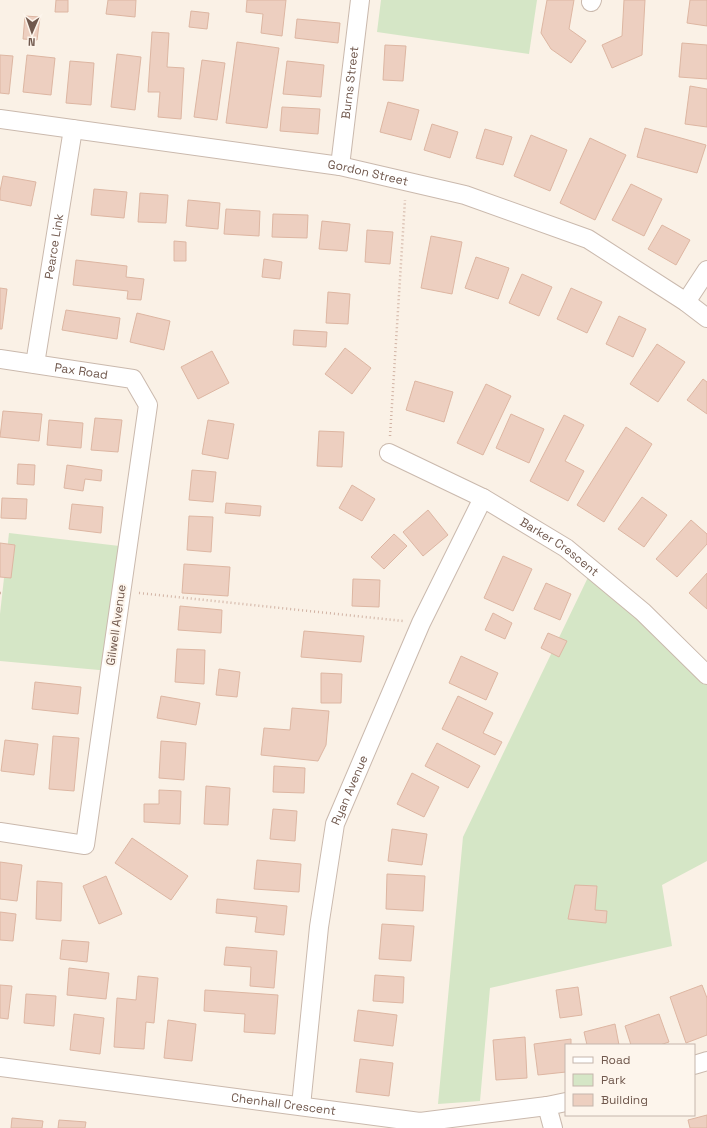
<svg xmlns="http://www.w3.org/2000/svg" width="707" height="1128" viewBox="0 0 707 1128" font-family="'Space Grotesk',sans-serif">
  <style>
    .green { fill: #d5e6c6 }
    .building { fill: #edcfc0; stroke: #ddb6a2 }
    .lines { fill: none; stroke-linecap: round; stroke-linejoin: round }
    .minor-casing { stroke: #cab9ad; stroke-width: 20 }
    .path { stroke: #d1b3a4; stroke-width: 2.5; stroke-dasharray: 1 3; stroke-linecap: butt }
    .minor { stroke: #fff; stroke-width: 18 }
    .labels { text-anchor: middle; stroke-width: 4; stroke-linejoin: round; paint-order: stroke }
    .street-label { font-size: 12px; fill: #70584d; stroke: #fdf5ec }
  </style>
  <rect width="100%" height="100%" fill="#faf1e6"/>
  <g class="green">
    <polygon points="381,0 537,0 529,54 377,32"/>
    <polygon points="9,533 128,547 110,671 0,661 0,614"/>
    <polygon points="592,569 707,675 707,861 662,885 672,946 490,988 480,1101 438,1104 463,837"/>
  </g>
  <g class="building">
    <polygon points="56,0 68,0 68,12 55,12"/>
    <polygon points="108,0 136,0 135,17 106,14"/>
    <polygon points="247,0 286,0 282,36 261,33 263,14 246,12"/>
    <polygon points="547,0 574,0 569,29 586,41 571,63 551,49 541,33"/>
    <polygon points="624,0 645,0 642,55 612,68 602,45 622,36"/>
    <polygon points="690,0 707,0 707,26 687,23"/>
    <polygon points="191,11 209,13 207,29 189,27"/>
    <polygon points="25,16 40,17 37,40 23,39"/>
    <polygon points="297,19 340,23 338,43 295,38"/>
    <polygon points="152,32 169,33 167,67 184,68 181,119 158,117 160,92 148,92"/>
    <polygon points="237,42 279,48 267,128 226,123"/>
    <polygon points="682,43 707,45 707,79 679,77"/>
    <polygon points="385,45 406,46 403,81 383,80"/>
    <polygon points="117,54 141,57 135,110 111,107"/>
    <polygon points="0,55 13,56 9,94 0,93"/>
    <polygon points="27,55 55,58 51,95 23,92"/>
    <polygon points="202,60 225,63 217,120 194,117"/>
    <polygon points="70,61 94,63 91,105 66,103"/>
    <polygon points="287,61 324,65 321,97 283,94"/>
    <polygon points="690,86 707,89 707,127 685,124"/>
    <polygon points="388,102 419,110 411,140 380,132"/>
    <polygon points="282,107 320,109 318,134 280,131"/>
    <polygon points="432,124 458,132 450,158 424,150"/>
    <polygon points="645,128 706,145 697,173 637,157"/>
    <polygon points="485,129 512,137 503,165 476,158"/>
    <polygon points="531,135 567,150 550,191 514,176"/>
    <polygon points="590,138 626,155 595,220 560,203"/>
    <polygon points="3,176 36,182 31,206 0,200 0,191"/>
    <polygon points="631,184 662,199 644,236 612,220"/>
    <polygon points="94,189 127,192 124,218 91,215"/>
    <polygon points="140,193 168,195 166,223 138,222"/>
    <polygon points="188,200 220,203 218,229 186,226"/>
    <polygon points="226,209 260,211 259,236 224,234"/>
    <polygon points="273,214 308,215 307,238 272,237"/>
    <polygon points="322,221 350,224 347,251 319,249"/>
    <polygon points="662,225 690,240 676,265 648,249"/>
    <polygon points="367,230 393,232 390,264 365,262"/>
    <polygon points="431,236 462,242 452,294 421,288"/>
    <polygon points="174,241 186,242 186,261 174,261"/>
    <polygon points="476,257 509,268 498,299 465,288"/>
    <polygon points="264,259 282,262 280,279 262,277"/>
    <polygon points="76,260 127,266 126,277 144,279 141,300 127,299 128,291 73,285"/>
    <polygon points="522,274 552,287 539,316 509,303"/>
    <polygon points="0,288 7,289 2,329 0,329"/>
    <polygon points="571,288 602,302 587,333 557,319"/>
    <polygon points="328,292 350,294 348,324 326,323"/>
    <polygon points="66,310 120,318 117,339 62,330"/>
    <polygon points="137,313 170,321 164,350 130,342"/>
    <polygon points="619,316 646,329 633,357 606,344"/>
    <polygon points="294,330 327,332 326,347 293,345"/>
    <polygon points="657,344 685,362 658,402 630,384"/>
    <polygon points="345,348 371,368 352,394 325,374"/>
    <polygon points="212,351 229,383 198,399 181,367"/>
    <polygon points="703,379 707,382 707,414 687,400"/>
    <polygon points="415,381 453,392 444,422 406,410"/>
    <polygon points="486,384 511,396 483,455 457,443"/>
    <polygon points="3,411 42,414 39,441 0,437"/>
    <polygon points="511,414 544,429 529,463 496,448"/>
    <polygon points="564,415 584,425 565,461 584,471 568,501 530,481"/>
    <polygon points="95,418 122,420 118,452 91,450"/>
    <polygon points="49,420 83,423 81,448 47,445"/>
    <polygon points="208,420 234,424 228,459 202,454"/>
    <polygon points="626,427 652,444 604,522 577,505"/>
    <polygon points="319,431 344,432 342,467 317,466"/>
    <polygon points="18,464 35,465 34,485 17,484"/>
    <polygon points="67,465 102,470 101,481 85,479 83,491 64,488"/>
    <polygon points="192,470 216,472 213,502 189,500"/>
    <polygon points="352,485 375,499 362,521 339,508"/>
    <polygon points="642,497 667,515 644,547 618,529"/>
    <polygon points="2,498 27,499 26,519 1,518"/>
    <polygon points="226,503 261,506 260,516 225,513"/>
    <polygon points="72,504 103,507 101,533 69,529"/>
    <polygon points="428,510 448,535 423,556 403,532"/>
    <polygon points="189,516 213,517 211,552 187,550"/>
    <polygon points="691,520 707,534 707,544 677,577 656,559"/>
    <polygon points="394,534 407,546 384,569 371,557"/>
    <polygon points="0,543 15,545 11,578 0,577"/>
    <polygon points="503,556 532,569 513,611 484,598"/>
    <polygon points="184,564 230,567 228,596 182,593"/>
    <polygon points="707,573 707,609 689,593"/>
    <polygon points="353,579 380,580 379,607 352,606"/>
    <polygon points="546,583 571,594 560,620 534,609"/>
    <polygon points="180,606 222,610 221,633 178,630"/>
    <polygon points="493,613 512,623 505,639 485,630"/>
    <polygon points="304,631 364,636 361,662 301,657"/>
    <polygon points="548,633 567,641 559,657 541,648"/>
    <polygon points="177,649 205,650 204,684 175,682"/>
    <polygon points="461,656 498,673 486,700 449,683"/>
    <polygon points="219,669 240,672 237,697 216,695"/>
    <polygon points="321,673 342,674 341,703 321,703"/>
    <polygon points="35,682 81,687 78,714 32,709"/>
    <polygon points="161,696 200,703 196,725 157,718"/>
    <polygon points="458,696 493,713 483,733 502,742 495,755 442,729"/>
    <polygon points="292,708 329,711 326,745 318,761 261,755 264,728 290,730"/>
    <polygon points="53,736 79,738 74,791 49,789"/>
    <polygon points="5,740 38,744 34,775 1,771"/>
    <polygon points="161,741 186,743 184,780 159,778"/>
    <polygon points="437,743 480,766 468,788 425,766"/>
    <polygon points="274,766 305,768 304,793 273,792"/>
    <polygon points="412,773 439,787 424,817 397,804"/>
    <polygon points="206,786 230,788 228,825 204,824"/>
    <polygon points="159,790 181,791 180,824 144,822 144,804 159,804"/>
    <polygon points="273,809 297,811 295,841 270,839"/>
    <polygon points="392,829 427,834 422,865 388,861"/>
    <polygon points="132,838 188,876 171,900 115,863"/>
    <polygon points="257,860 301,864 299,892 254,889"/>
    <polygon points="0,862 22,865 17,901 0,899"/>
    <polygon points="387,874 425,876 423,911 386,909"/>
    <polygon points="106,876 122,914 99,924 83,886"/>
    <polygon points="37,881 62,883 61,921 36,919"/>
    <polygon points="575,885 597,886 595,910 607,911 606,923 568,919"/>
    <polygon points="217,899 287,906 284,935 255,932 257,917 216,913"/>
    <polygon points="0,912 16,914 13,941 0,940"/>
    <polygon points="382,924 414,926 411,961 379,959"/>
    <polygon points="62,940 89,942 87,962 60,959"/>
    <polygon points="226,947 277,951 274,988 250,986 251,967 224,965"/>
    <polygon points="69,968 109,973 106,999 67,995"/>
    <polygon points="375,975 404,977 403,1003 373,1001"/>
    <polygon points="138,976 158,978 154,1023 146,1022 144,1049 114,1047 117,998 136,1000"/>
    <polygon points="0,985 12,986 8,1019 0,1018"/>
    <polygon points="702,985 707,998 707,1035 686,1043 670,997"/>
    <polygon points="578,987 582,1015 560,1018 556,990"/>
    <polygon points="205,990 278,995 275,1034 244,1032 245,1014 204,1011"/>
    <polygon points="26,994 56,996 54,1026 24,1023"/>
    <polygon points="358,1010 397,1015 393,1046 354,1041"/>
    <polygon points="74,1014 104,1018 100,1054 70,1050"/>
    <polygon points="659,1014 669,1042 660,1045 631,1045 625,1026"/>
    <polygon points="168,1020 196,1024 192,1061 164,1058"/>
    <polygon points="615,1024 619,1045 587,1045 584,1032"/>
    <polygon points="525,1037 527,1078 496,1080 493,1040"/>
    <polygon points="571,1039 571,1045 566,1045 566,1072 538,1075 534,1044"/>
    <polygon points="360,1059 393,1063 389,1096 356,1092"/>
    <polygon points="707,1115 707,1128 690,1128 688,1120"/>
    <polygon points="12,1118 43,1121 42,1128 11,1128"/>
    <polygon points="59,1120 86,1122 85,1128 58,1128"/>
  </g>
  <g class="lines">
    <defs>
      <g id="minor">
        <polyline points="591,2 592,0"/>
        <path id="s1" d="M 0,119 L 340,166 L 465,195 L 588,239 L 686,302 L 707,318"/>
        <path id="s2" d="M 340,166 L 360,0"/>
        <polyline points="686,302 707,270"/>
        <path id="s3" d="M 0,359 L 133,379 L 148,405 L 85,845 L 0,832"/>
        <path id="s4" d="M 35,364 L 73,129"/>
        <path id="s5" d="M 389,453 L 483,498 L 566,548 L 643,612 L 707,675"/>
        <polyline points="694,1065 707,1061"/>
        <path id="s6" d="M 0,1067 L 420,1122 L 547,1106 L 566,1102"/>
        <path id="s7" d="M 301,1106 L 319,927 L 335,824 L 421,623 L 483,498"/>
        <polyline points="547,1106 553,1128"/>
      </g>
    </defs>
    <use href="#minor" class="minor-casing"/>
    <g class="path">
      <polyline points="390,436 405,200"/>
      <polyline points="0,593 2,593"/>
      <polyline points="139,593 403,621"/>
    </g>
    <use href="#minor" class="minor"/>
  </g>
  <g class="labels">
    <g class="street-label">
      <text dy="4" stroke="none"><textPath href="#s2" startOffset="84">Burns Street</textPath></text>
      <text dy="4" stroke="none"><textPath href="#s1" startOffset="372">Gordon Street</textPath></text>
      <text dy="4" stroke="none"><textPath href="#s4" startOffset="119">Pearce Link</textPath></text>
      <text dy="4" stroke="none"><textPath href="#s3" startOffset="82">Pax Road</textPath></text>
      <text dy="4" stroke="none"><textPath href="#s5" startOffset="195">Barker Crescent</textPath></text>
      <text transform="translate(116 625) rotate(-82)" y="4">Gilwell Avenue</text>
      <text dy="4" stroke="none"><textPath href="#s7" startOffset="321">Ryan Avenue</textPath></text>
      <text dy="4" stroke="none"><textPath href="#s6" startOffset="286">Chenhall Crescent</textPath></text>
    </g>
  </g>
  <rect x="565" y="1044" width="130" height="72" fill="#fdf5ec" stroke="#c5b6ac"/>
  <rect x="573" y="1057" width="20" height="6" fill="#ffffff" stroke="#c5b6ac"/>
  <text x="601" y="1064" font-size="12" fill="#70584d">Road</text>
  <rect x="573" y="1074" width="20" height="12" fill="#d5e6c6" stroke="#c5b6ac"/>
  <text x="601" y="1084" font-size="12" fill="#70584d">Park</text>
  <rect x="573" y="1094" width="20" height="12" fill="#edcfc0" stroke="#c5b6ac"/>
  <text x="601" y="1104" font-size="12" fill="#70584d">Building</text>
  <g transform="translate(32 32) rotate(182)" stroke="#fdf5ec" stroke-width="3" paint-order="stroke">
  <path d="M0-3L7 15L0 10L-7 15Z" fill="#70584d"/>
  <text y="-6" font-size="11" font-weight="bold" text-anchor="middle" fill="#70584d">N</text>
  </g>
</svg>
